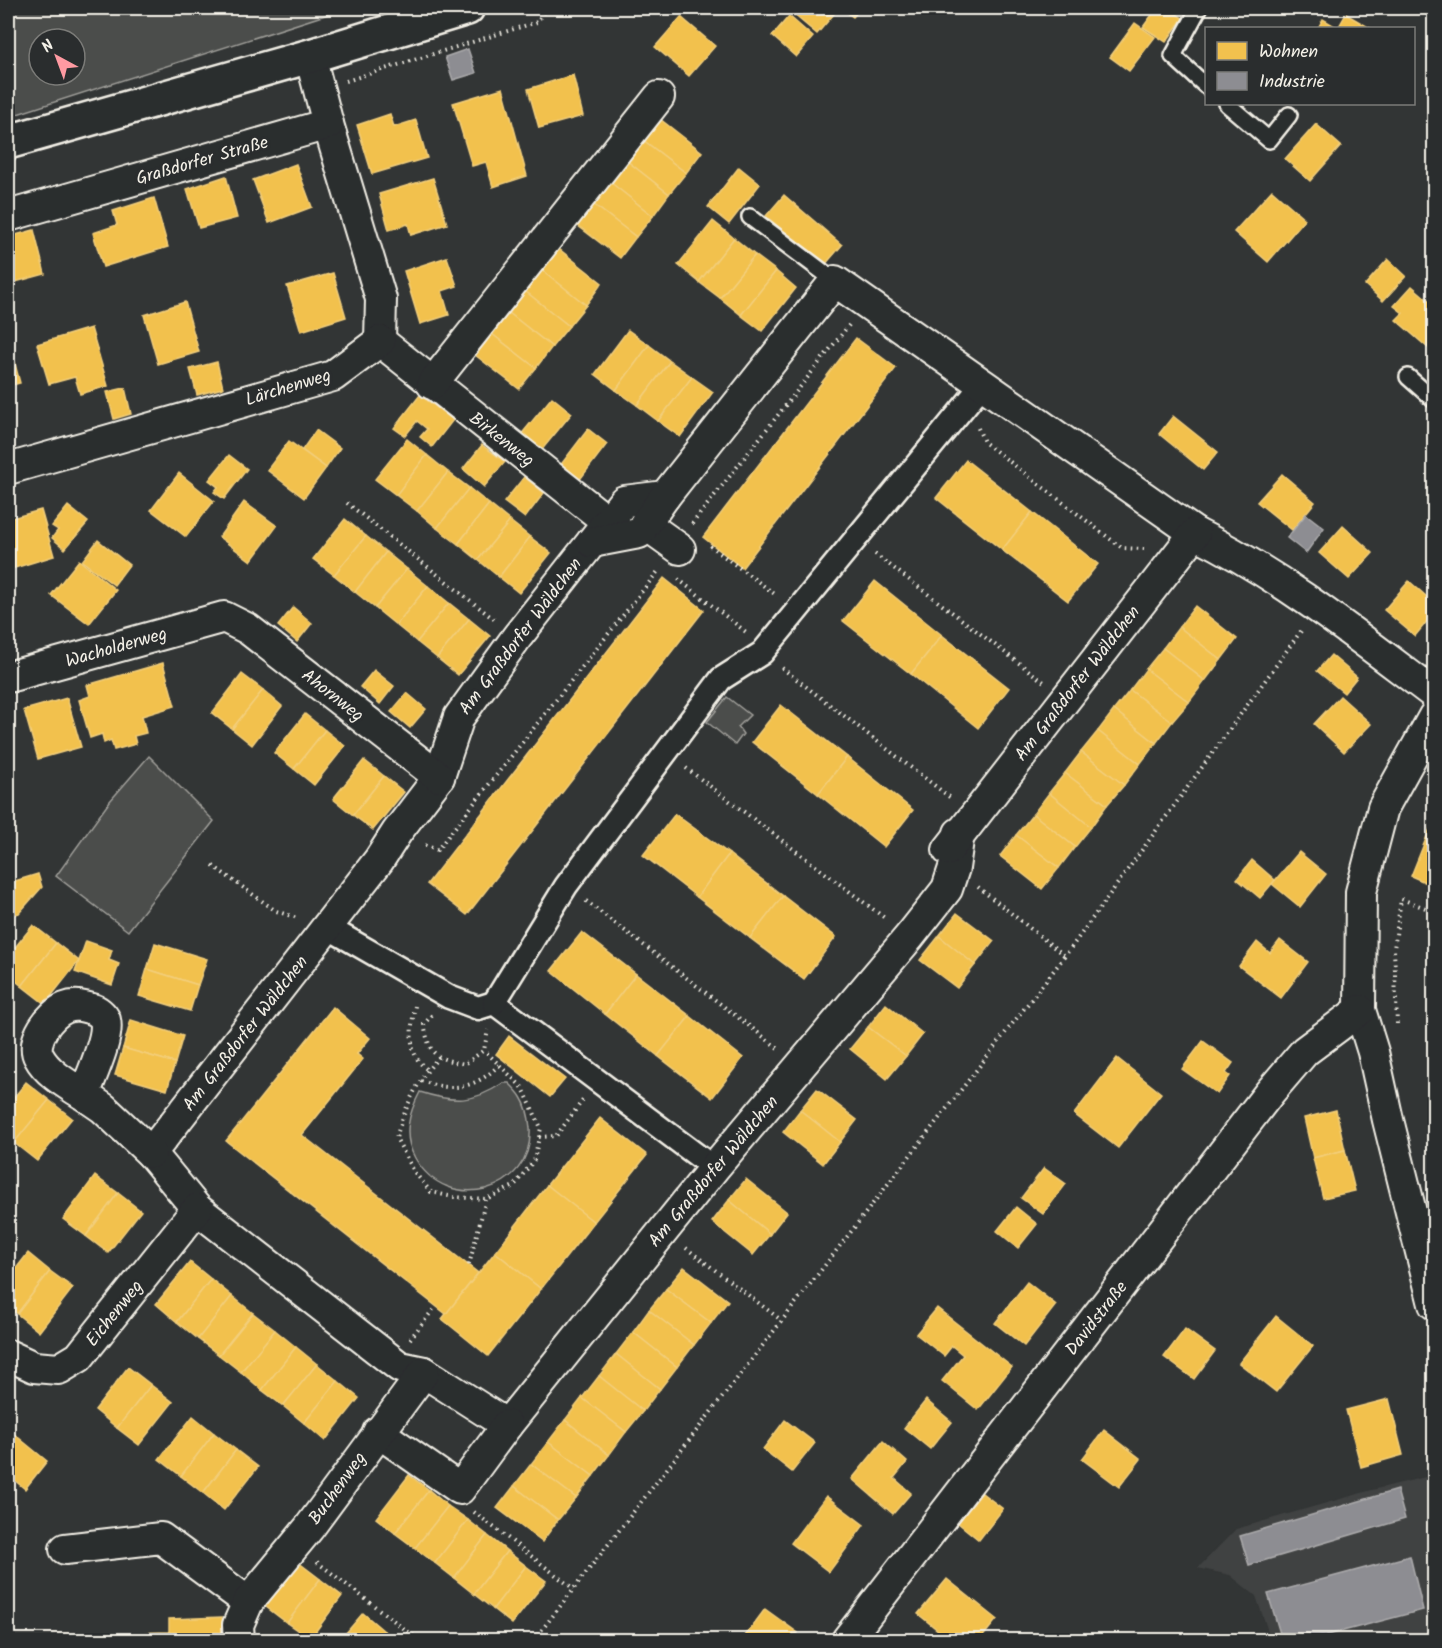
<svg xmlns="http://www.w3.org/2000/svg" width="1442" height="1648" viewBox="0 0 1442 1648" font-family="Kalam,sans-serif">
  <style>
    .built { fill: #404242 }
    .green { fill: #4b4d4c; stroke: #a09f9a; stroke-width: 1.5; fill-rule: evenodd }
    .homes { fill: #f2c14e; stroke: #f3cf7c; stroke-width: 1.5 }
    .industry { fill: #8d8d92; stroke: #acabac; stroke-width: 1.5 }
    .lines { fill: none; stroke-linecap: round; stroke-linejoin: round }
    .service-casing { stroke: #f4f1e8; stroke-width: 20 }
    .pedestrian-casing { stroke: #f4f1e8; stroke-width: 27 }
    .minor-casing { stroke: #f4f1e8; stroke-width: 34 }
    .tertiary-casing { stroke: #f4f1e8; stroke-width: 38 }
    .path { stroke: #f4f1e8; stroke-width: 4; stroke-dasharray: 1.5 4.5; stroke-linecap: butt }
    .service { stroke: #2a2d2e; stroke-width: 15 }
    .pedestrian { stroke: #2a2d2e; stroke-width: 22 }
    .minor { stroke: #2a2d2e; stroke-width: 30 }
    .tertiary { stroke: #2a2d2e; stroke-width: 33 }
    .labels { text-anchor: middle; stroke-width: 6; stroke-linejoin: round; paint-order: stroke }
    .street-label { font-size: 18px; fill: #f4f1e8; stroke: #2a2d2e }
  </style>
  <rect width="100%" height="100%" fill="#323535"/>
  <filter id="ink" filterUnits="userSpaceOnUse"><feTurbulence type="fractalNoise" baseFrequency=".0167" numOctaves="2"/><feDisplacementMap in="SourceGraphic" scale="12" xChannelSelector="R" yChannelSelector="G"/><feConvolveMatrix kernelMatrix="1 2 1 2 8 2 1 2 1" color-interpolation-filters="sRGB"/></filter>
  <g filter="url(#ink)">
    <polygon class="built" points="1434,1475 1434,1640 1271,1640 1256,1596 1230,1575 1198,1568 1236,1529 1372,1490"/>
    <g class="green">
      <path d="M 8,8 L 347,8 L 8,117 ZM 39,39 L 75,39 L 75,75 L 39,75 Z"/>
      <polygon points="727,697 750,715 738,727 743,734 735,745 707,722"/>
      <polygon points="149,756 214,821 128,931 56,876 110,801"/>
      <path d="M 503,1083 L 509,1083 C 513,1087 518,1092 521,1097 C 527,1106 529,1117 530,1128 C 534,1193 447,1215 415,1158 C 402,1135 409,1113 420,1092 C 454,1103 473,1103 503,1083 Z"/>
    </g>
    <g class="homes">
      <polygon points="786,8 839,8 817,34"/>
      <polygon points="841,8 861,8 853,17"/>
      <polygon points="1157,8 1167,8 1183,18 1166,42 1143,27"/>
      <polygon points="1346,14 1370,28 1318,28 1323,19 1338,28"/>
      <polygon points="789,16 813,37 796,57 772,36"/>
      <polygon points="681,17 715,46 689,76 655,47"/>
      <polygon points="1135,23 1155,37 1129,71 1110,57"/>
      <polygon points="573,75 583,116 539,128 528,89"/>
      <polygon points="503,88 527,176 493,187 486,162 472,166 453,103"/>
      <polygon points="390,114 394,127 416,120 427,158 372,174 357,125"/>
      <polygon points="660,119 702,152 686,173 643,140"/>
      <polygon points="1316,124 1341,146 1310,181 1285,159"/>
      <polygon points="643,140 686,173 669,194 627,161"/>
      <polygon points="627,161 669,194 653,216 610,182"/>
      <polygon points="296,164 312,207 269,223 253,180"/>
      <polygon points="739,167 760,184 729,224 708,207"/>
      <polygon points="226,176 237,218 199,228 187,189"/>
      <polygon points="433,178 447,224 411,235 408,224 389,230 379,194"/>
      <polygon points="610,182 653,216 636,237 593,204"/>
      <polygon points="1272,190 1305,219 1268,262 1234,232"/>
      <polygon points="784,195 842,245 824,266 766,216"/>
      <polygon points="154,198 168,247 103,267 93,233 117,225 113,211"/>
      <polygon points="593,204 636,237 620,258 577,225"/>
      <polygon points="713,221 734,238 699,282 678,265"/>
      <polygon points="34,230 45,274 8,284 8,237"/>
      <polygon points="734,238 755,255 720,298 699,282"/>
      <polygon points="559,249 602,283 586,305 542,270"/>
      <polygon points="755,255 776,271 741,315 720,298"/>
      <polygon points="447,257 457,286 442,291 449,315 420,324 404,271"/>
      <polygon points="1388,259 1406,276 1383,301 1365,285"/>
      <polygon points="542,270 586,305 569,326 525,291"/>
      <polygon points="776,271 796,288 762,331 741,315"/>
      <polygon points="333,273 346,317 301,331 287,286"/>
      <polygon points="1412,286 1434,305 1434,341 1428,348 1396,320 1403,313 1394,306"/>
      <polygon points="525,291 569,326 552,347 509,313"/>
      <polygon points="185,302 199,352 158,364 144,315"/>
      <polygon points="509,313 552,347 536,368 492,334"/>
      <polygon points="91,328 108,386 80,394 75,377 49,384 37,344"/>
      <polygon points="628,330 649,345 616,390 595,374"/>
      <polygon points="492,334 536,368 519,389 475,355"/>
      <polygon points="856,338 896,368 742,568 703,537"/>
      <polygon points="10,345 20,383 8,386 8,346"/>
      <polygon points="649,345 670,361 637,405 616,390"/>
      <polygon points="670,361 692,377 658,421 637,405"/>
      <polygon points="217,362 223,388 197,395 190,369"/>
      <polygon points="692,377 713,392 680,437 658,421"/>
      <polygon points="125,388 131,414 114,419 107,392"/>
      <polygon points="420,395 453,420 432,447 420,437 427,429 417,421 405,436 394,428"/>
      <polygon points="552,397 572,413 540,452 520,436"/>
      <polygon points="1173,416 1218,452 1203,470 1159,434"/>
      <polygon points="588,429 607,444 578,482 559,467"/>
      <polygon points="316,430 340,448 326,468 302,450"/>
      <polygon points="407,439 427,455 396,495 375,479"/>
      <polygon points="289,441 326,468 304,498 267,470"/>
      <polygon points="482,445 505,462 484,487 463,469"/>
      <polygon points="229,455 247,469 224,499 214,492 218,487 209,480"/>
      <polygon points="427,455 448,472 417,511 396,495"/>
      <polygon points="966,460 1032,512 1002,550 936,498"/>
      <polygon points="448,472 469,488 437,528 417,511"/>
      <polygon points="179,473 214,501 186,537 151,510"/>
      <polygon points="1282,474 1315,502 1292,530 1257,502"/>
      <polygon points="524,477 544,493 525,518 504,502"/>
      <polygon points="469,488 489,504 458,544 437,528"/>
      <polygon points="244,502 277,526 251,561 219,537"/>
      <polygon points="489,504 510,521 478,560 458,544"/>
      <polygon points="68,506 88,522 65,549 52,538 58,530 52,526"/>
      <polygon points="41,510 54,556 8,570 8,519"/>
      <polygon points="1032,512 1098,564 1068,601 1002,550"/>
      <polygon points="345,519 366,536 334,575 313,559"/>
      <polygon points="510,521 530,537 499,577 478,560"/>
      <polygon points="1343,526 1373,553 1349,579 1319,553"/>
      <polygon points="366,536 386,552 355,592 334,575"/>
      <polygon points="530,537 551,553 519,593 499,577"/>
      <polygon points="98,540 129,565 114,585 82,561"/>
      <polygon points="386,552 407,569 375,608 355,592"/>
      <polygon points="79,560 116,590 89,624 51,595"/>
      <polygon points="407,569 428,586 396,625 375,608"/>
      <polygon points="664,578 704,610 467,915 427,884"/>
      <polygon points="875,581 942,635 911,674 843,621"/>
      <polygon points="1409,581 1434,603 1434,613 1415,636 1384,610"/>
      <polygon points="428,586 449,603 417,642 396,625"/>
      <polygon points="449,603 469,619 437,658 417,642"/>
      <polygon points="1195,606 1237,639 1221,660 1179,627"/>
      <polygon points="293,607 312,623 297,642 278,626"/>
      <polygon points="469,619 490,636 458,675 437,658"/>
      <polygon points="1179,627 1221,660 1205,681 1163,648"/>
      <polygon points="942,635 1009,688 978,728 911,674"/>
      <polygon points="1163,648 1205,681 1189,702 1146,669"/>
      <polygon points="1331,655 1357,677 1344,693 1317,671"/>
      <polygon points="163,663 175,706 142,716 146,733 134,736 136,744 114,750 111,740 104,743 102,734 90,738 79,700 90,696 87,685"/>
      <polygon points="1146,669 1189,702 1172,722 1130,690"/>
      <polygon points="374,670 394,686 380,704 360,687"/>
      <polygon points="242,674 263,690 232,729 212,713"/>
      <polygon points="263,690 282,706 252,745 232,729"/>
      <polygon points="1130,690 1172,722 1156,743 1114,710"/>
      <polygon points="407,693 426,709 410,728 391,712"/>
      <polygon points="1340,696 1371,724 1344,752 1314,724"/>
      <polygon points="67,698 81,747 38,759 24,710"/>
      <polygon points="781,705 847,757 818,794 752,742"/>
      <polygon points="1114,710 1156,743 1140,764 1098,731"/>
      <polygon points="305,714 325,730 294,769 274,753"/>
      <polygon points="325,730 345,746 314,785 294,769"/>
      <polygon points="1098,731 1140,764 1124,785 1081,752"/>
      <polygon points="1081,752 1124,785 1107,805 1065,773"/>
      <polygon points="847,757 913,810 884,847 818,794"/>
      <polygon points="364,760 384,776 353,815 333,799"/>
      <polygon points="1065,773 1107,805 1091,827 1049,793"/>
      <polygon points="384,776 404,792 373,830 353,815"/>
      <polygon points="1049,793 1091,827 1075,847 1033,814"/>
      <polygon points="675,814 729,854 697,897 643,855"/>
      <polygon points="1033,814 1075,847 1059,868 1016,835"/>
      <polygon points="1434,819 1434,886 1411,876"/>
      <polygon points="1016,835 1059,868 1042,889 1000,856"/>
      <polygon points="1299,852 1326,874 1300,907 1272,884"/>
      <polygon points="729,854 783,896 750,938 697,897"/>
      <polygon points="1252,860 1275,880 1260,898 1237,879"/>
      <polygon points="38,874 42,887 19,913 9,916 8,883"/>
      <polygon points="783,896 836,937 804,979 750,938"/>
      <polygon points="957,913 994,941 975,965 939,936"/>
      <polygon points="33,925 56,943 22,986 8,975 8,956"/>
      <polygon points="582,932 636,974 605,1014 551,971"/>
      <polygon points="939,936 975,965 957,988 920,960"/>
      <polygon points="1280,940 1308,962 1281,998 1239,966 1257,942 1270,953"/>
      <polygon points="86,941 112,950 109,960 119,964 112,985 75,972"/>
      <polygon points="56,943 79,961 45,1004 22,986"/>
      <polygon points="155,943 207,959 198,985 147,969"/>
      <polygon points="147,969 198,985 190,1011 139,996"/>
      <polygon points="636,974 690,1016 658,1056 605,1014"/>
      <polygon points="886,1004 923,1034 906,1056 868,1027"/>
      <polygon points="333,1007 370,1038 357,1054 363,1059 302,1135 478,1273 446,1314 226,1141"/>
      <polygon points="690,1016 743,1058 712,1098 658,1056"/>
      <polygon points="131,1020 183,1036 175,1063 123,1048"/>
      <polygon points="868,1027 906,1056 887,1079 850,1049"/>
      <polygon points="509,1036 565,1079 550,1097 496,1054"/>
      <polygon points="1203,1041 1233,1063 1226,1073 1230,1076 1217,1094 1182,1069"/>
      <polygon points="123,1048 175,1063 167,1090 115,1075"/>
      <polygon points="1117,1058 1161,1093 1118,1148 1074,1114"/>
      <polygon points="26,1082 49,1100 14,1143 8,1138 8,1105"/>
      <polygon points="817,1089 857,1120 840,1142 800,1110"/>
      <polygon points="49,1100 72,1118 37,1161 14,1143"/>
      <polygon points="800,1110 840,1142 823,1164 783,1132"/>
      <polygon points="1336,1110 1345,1150 1313,1158 1304,1118"/>
      <polygon points="600,1118 647,1155 594,1222 547,1185"/>
      <polygon points="1345,1150 1355,1191 1323,1198 1313,1158"/>
      <polygon points="1044,1168 1066,1184 1043,1214 1021,1198"/>
      <polygon points="95,1176 118,1193 86,1236 63,1219"/>
      <polygon points="746,1179 787,1212 770,1234 729,1200"/>
      <polygon points="547,1185 594,1222 541,1289 495,1252"/>
      <polygon points="118,1193 141,1211 108,1253 86,1236"/>
      <polygon points="729,1200 770,1234 753,1255 712,1222"/>
      <polygon points="1016,1207 1037,1224 1018,1248 997,1231"/>
      <polygon points="495,1252 541,1289 488,1356 442,1319"/>
      <polygon points="28,1253 50,1271 17,1314 8,1307 8,1279"/>
      <polygon points="190,1262 211,1279 177,1322 156,1304"/>
      <polygon points="684,1267 728,1301 711,1323 666,1289"/>
      <polygon points="50,1271 73,1288 39,1332 17,1314"/>
      <polygon points="211,1279 232,1296 198,1339 177,1322"/>
      <polygon points="1027,1282 1056,1305 1024,1346 995,1323"/>
      <polygon points="666,1289 711,1323 694,1345 649,1310"/>
      <polygon points="232,1296 253,1313 219,1355 198,1339"/>
      <polygon points="937,1308 1012,1367 978,1410 942,1381 963,1355 952,1346 944,1356 916,1334"/>
      <polygon points="649,1310 694,1345 677,1367 633,1332"/>
      <polygon points="253,1313 275,1330 241,1372 219,1355"/>
      <polygon points="1276,1316 1313,1346 1276,1392 1239,1363"/>
      <polygon points="1185,1329 1215,1351 1194,1379 1164,1357"/>
      <polygon points="275,1330 296,1347 262,1390 241,1372"/>
      <polygon points="633,1332 677,1367 660,1389 616,1354"/>
      <polygon points="296,1347 317,1364 283,1406 262,1390"/>
      <polygon points="616,1354 660,1389 643,1411 599,1376"/>
      <polygon points="317,1364 338,1381 304,1423 283,1406"/>
      <polygon points="128,1367 151,1385 117,1428 95,1410"/>
      <polygon points="599,1376 643,1411 626,1432 582,1398"/>
      <polygon points="338,1381 359,1398 325,1441 304,1423"/>
      <polygon points="151,1385 173,1402 139,1445 117,1428"/>
      <polygon points="582,1398 626,1432 609,1455 565,1420"/>
      <polygon points="1389,1399 1403,1455 1361,1467 1346,1410"/>
      <polygon points="926,1400 952,1422 930,1449 904,1428"/>
      <polygon points="193,1416 214,1433 181,1476 159,1459"/>
      <polygon points="565,1420 609,1455 593,1476 548,1442"/>
      <polygon points="785,1420 815,1443 792,1472 763,1449"/>
      <polygon points="8,1429 47,1461 25,1489 8,1475"/>
      <polygon points="1104,1430 1141,1459 1119,1487 1082,1459"/>
      <polygon points="214,1433 236,1450 203,1493 181,1476"/>
      <polygon points="883,1441 907,1462 894,1478 911,1493 893,1514 852,1479"/>
      <polygon points="548,1442 593,1476 576,1498 531,1464"/>
      <polygon points="236,1450 258,1467 224,1510 203,1493"/>
      <polygon points="531,1464 576,1498 558,1520 514,1486"/>
      <polygon points="409,1475 429,1490 395,1533 376,1518"/>
      <polygon points="514,1486 558,1520 542,1542 497,1508"/>
      <polygon points="429,1490 448,1506 415,1548 395,1533"/>
      <polygon points="982,1493 1003,1509 979,1540 958,1523"/>
      <polygon points="826,1496 864,1525 829,1572 791,1543"/>
      <polygon points="448,1506 468,1520 435,1563 415,1548"/>
      <polygon points="468,1520 487,1535 454,1578 435,1563"/>
      <polygon points="487,1535 507,1551 474,1594 454,1578"/>
      <polygon points="507,1551 526,1566 493,1609 474,1594"/>
      <polygon points="298,1562 320,1579 287,1623 265,1606"/>
      <polygon points="526,1566 546,1581 512,1624 493,1609"/>
      <polygon points="320,1579 342,1596 310,1639 287,1623"/>
      <polygon points="947,1579 997,1619 980,1640 950,1640 918,1614"/>
      <polygon points="765,1609 798,1633 792,1640 742,1640"/>
      <polygon points="363,1613 384,1631 375,1640 340,1640"/>
      <polygon points="222,1617 223,1640 135,1640 135,1633 169,1632 169,1619"/>
      <polygon points="384,1631 395,1640 375,1640"/>
    </g>
    <g class="industry">
      <polygon points="468,49 476,73 453,80 445,57"/>
      <polygon points="1306,514 1324,528 1306,553 1287,538"/>
      <polygon points="1397,1490 1405,1519 1249,1565 1240,1536"/>
      <polygon points="1410,1556 1423,1610 1309,1640 1282,1640 1268,1594"/>
    </g>
    <g class="lines">
      <defs>
        <g id="service">
          <polyline points="1199,8 1173,56 1206,86"/>
          <polyline points="1227,104 1269,140 1289,115"/>
          <polyline points="750,217 835,281"/>
          <polyline points="1408,377 1434,400"/>
        </g>
        <g id="pedestrian">
          <polyline points="327,927 449,997 478,1008 494,1003 714,1168"/>
          <polyline points="494,1003 566,886 721,679 762,653 982,385"/>
        </g>
        <g id="minor">
          <polyline points="328,124 381,299 380,341"/>
          <polyline points="8,216 328,124 310,56"/>
          <polyline points="380,341 622,533"/>
          <polyline points="432,384 659,97"/>
          <polyline points="8,469 333,376 380,341"/>
          <polyline points="665,496 624,501 517,637 459,717 439,777 397,832 379,860 151,1153 197,1209 400,1367 424,1372 507,1425 714,1168 910,936 947,889 954,868 959,833"/>
          <polyline points="645,524 680,549"/>
          <path d="M 592,542 L 639,533 L 665,496 L 835,281 L 1195,533 C 1282,576 1357,636 1434,694"/>
          <polyline points="8,677 224,617 248,629 439,777"/>
          <polyline points="1434,716 1383,808 1361,892 1360,1010 1373,1052 1388,1120 1434,1304"/>
          <polyline points="948,850 1195,533"/>
          <path d="M 84,1095 C 69,1085 48,1074 39,1057 C 30,1041 50,1014 65,1008 C 75,1004 82,1006 92,1009 C 97,1010 103,1015 105,1020 C 110,1037 90,1078 84,1095 L 103,1108 L 151,1153"/>
          <polyline points="8,1355 34,1367 59,1369 79,1357 197,1209"/>
          <polyline points="378,1432 460,1489 507,1425"/>
          <polyline points="65,1549 161,1538 248,1602"/>
          <polyline points="239,1640 238,1625 248,1602 309,1528 424,1372"/>
          <polyline points="847,1640 1270,1092 1305,1051 1360,1010"/>
        </g>
        <polyline id="tertiary" points="8,142 310,56 467,8"/>
      </defs>
      <use href="#service" class="service-casing"/>
      <use href="#pedestrian" class="pedestrian-casing"/>
      <use href="#minor" class="minor-casing"/>
      <use href="#tertiary" class="tertiary-casing"/>
      <g class="path">
        <polyline points="346,81 537,22 546,8"/>
        <polyline points="978,428 984,442 1122,548 1144,549"/>
        <polyline points="347,503 495,620"/>
        <polyline points="692,524 849,325"/>
        <polyline points="710,546 776,595"/>
        <polyline points="875,554 1044,682"/>
        <polyline points="678,579 746,632"/>
        <polyline points="782,668 952,799"/>
        <polyline points="686,768 886,919"/>
        <polyline points="425,845 437,850 659,570"/>
        <polyline points="213,866 276,911 297,918"/>
        <polyline points="978,887 1065,956"/>
        <polyline points="586,901 778,1048"/>
        <path d="M 415,1006 C 411,1028 406,1055 428,1070"/>
        <path d="M 432,1015 L 424,1024 C 430,1056 434,1058 465,1064 L 484,1050 L 488,1030"/>
        <polyline points="1397,1024 1394,949 1401,899 1434,911"/>
        <path d="M 439,1057 C 417,1080 405,1108 396,1138 L 415,1173 L 431,1192 L 453,1197 L 486,1199 L 514,1186 L 534,1160 L 541,1128 L 523,1088 L 484,1050"/>
        <path d="M 421,1081 C 452,1092 475,1089 499,1065"/>
        <polyline points="539,1137 556,1136 583,1100"/>
        <polyline points="686,1248 781,1320"/>
        <polyline points="469,1265 486,1199"/>
        <polyline points="410,1339 436,1306"/>
        <polyline points="474,1512 574,1589"/>
        <polyline points="317,1562 419,1640"/>
        <polyline points="534,1640 1065,956 1301,631"/>
      </g>
      <use href="#service" class="service"/>
      <use href="#pedestrian" class="pedestrian"/>
      <use href="#minor" class="minor"/>
      <use href="#tertiary" class="tertiary"/>
    </g>
  </g>
  <g class="labels">
    <g class="street-label">
      <text transform="translate(202 160) rotate(-16)" y="6">Graßdorfer Straße</text>
      <text transform="translate(288 387) rotate(-17)" y="6">Lärchenweg</text>
      <text transform="translate(502 439) rotate(38)" y="6">Birkenweg</text>
      <text transform="translate(520 636) rotate(-53)" y="6">Am Graßdorfer Wäldchen</text>
      <text transform="translate(116 647) rotate(-16)" y="6">Wacholderweg</text>
      <text transform="translate(1077 683) rotate(-52)" y="6">Am Graßdorfer Wäldchen</text>
      <text transform="translate(333 695) rotate(38)" y="6">Ahornweg</text>
      <text transform="translate(245 1033) rotate(-52)" y="6">Am Graßdorfer Wäldchen</text>
      <text transform="translate(713 1171) rotate(-50)" y="6">Am Graßdorfer Wäldchen</text>
      <text transform="translate(114 1313) rotate(-51)" y="6">Eichenweg</text>
      <text transform="translate(1096 1318) rotate(-52)" y="6">Davidstraße</text>
      <text transform="translate(337 1488) rotate(-54)" y="6">Buchenweg</text>
    </g>
  </g>
  <rect width="1442" height="1648" fill="none" stroke="#2a2d2e" stroke-width="30"/>
  <rect x="15" y="15" width="1412" height="1618" fill="none" stroke="#f4f1e8" stroke-width="2" filter="url(#ink)"/>
  <rect x="1205" y="27" width="210" height="78" fill="#2a2d2e" stroke="#7b7b78" stroke-width="1.5"/>
  <rect x="1217" y="42" width="30" height="18" fill="#f2c14e" stroke="#7b7b78" stroke-width="1.5"/>
  <text x="1259" y="57" font-size="18" fill="#f4f1e8">Wohnen</text>
  <rect x="1217" y="72" width="30" height="18" fill="#8d8d92" stroke="#7b7b78" stroke-width="1.5"/>
  <text x="1259" y="87" font-size="18" fill="#f4f1e8">Industrie</text>
  <g transform="translate(57 57) rotate(319)"><circle r="28" fill="#2a2d2e" stroke="#7b7b78" stroke-width="1.5"/>
  <path d="M0-4.5L10 22L0 15L-10 22Z" fill="#ff9aa2"/>
  <text y="-9" font-size="16" font-weight="bold" text-anchor="middle" fill="#f4f1e8">N</text>
  </g>
</svg>
